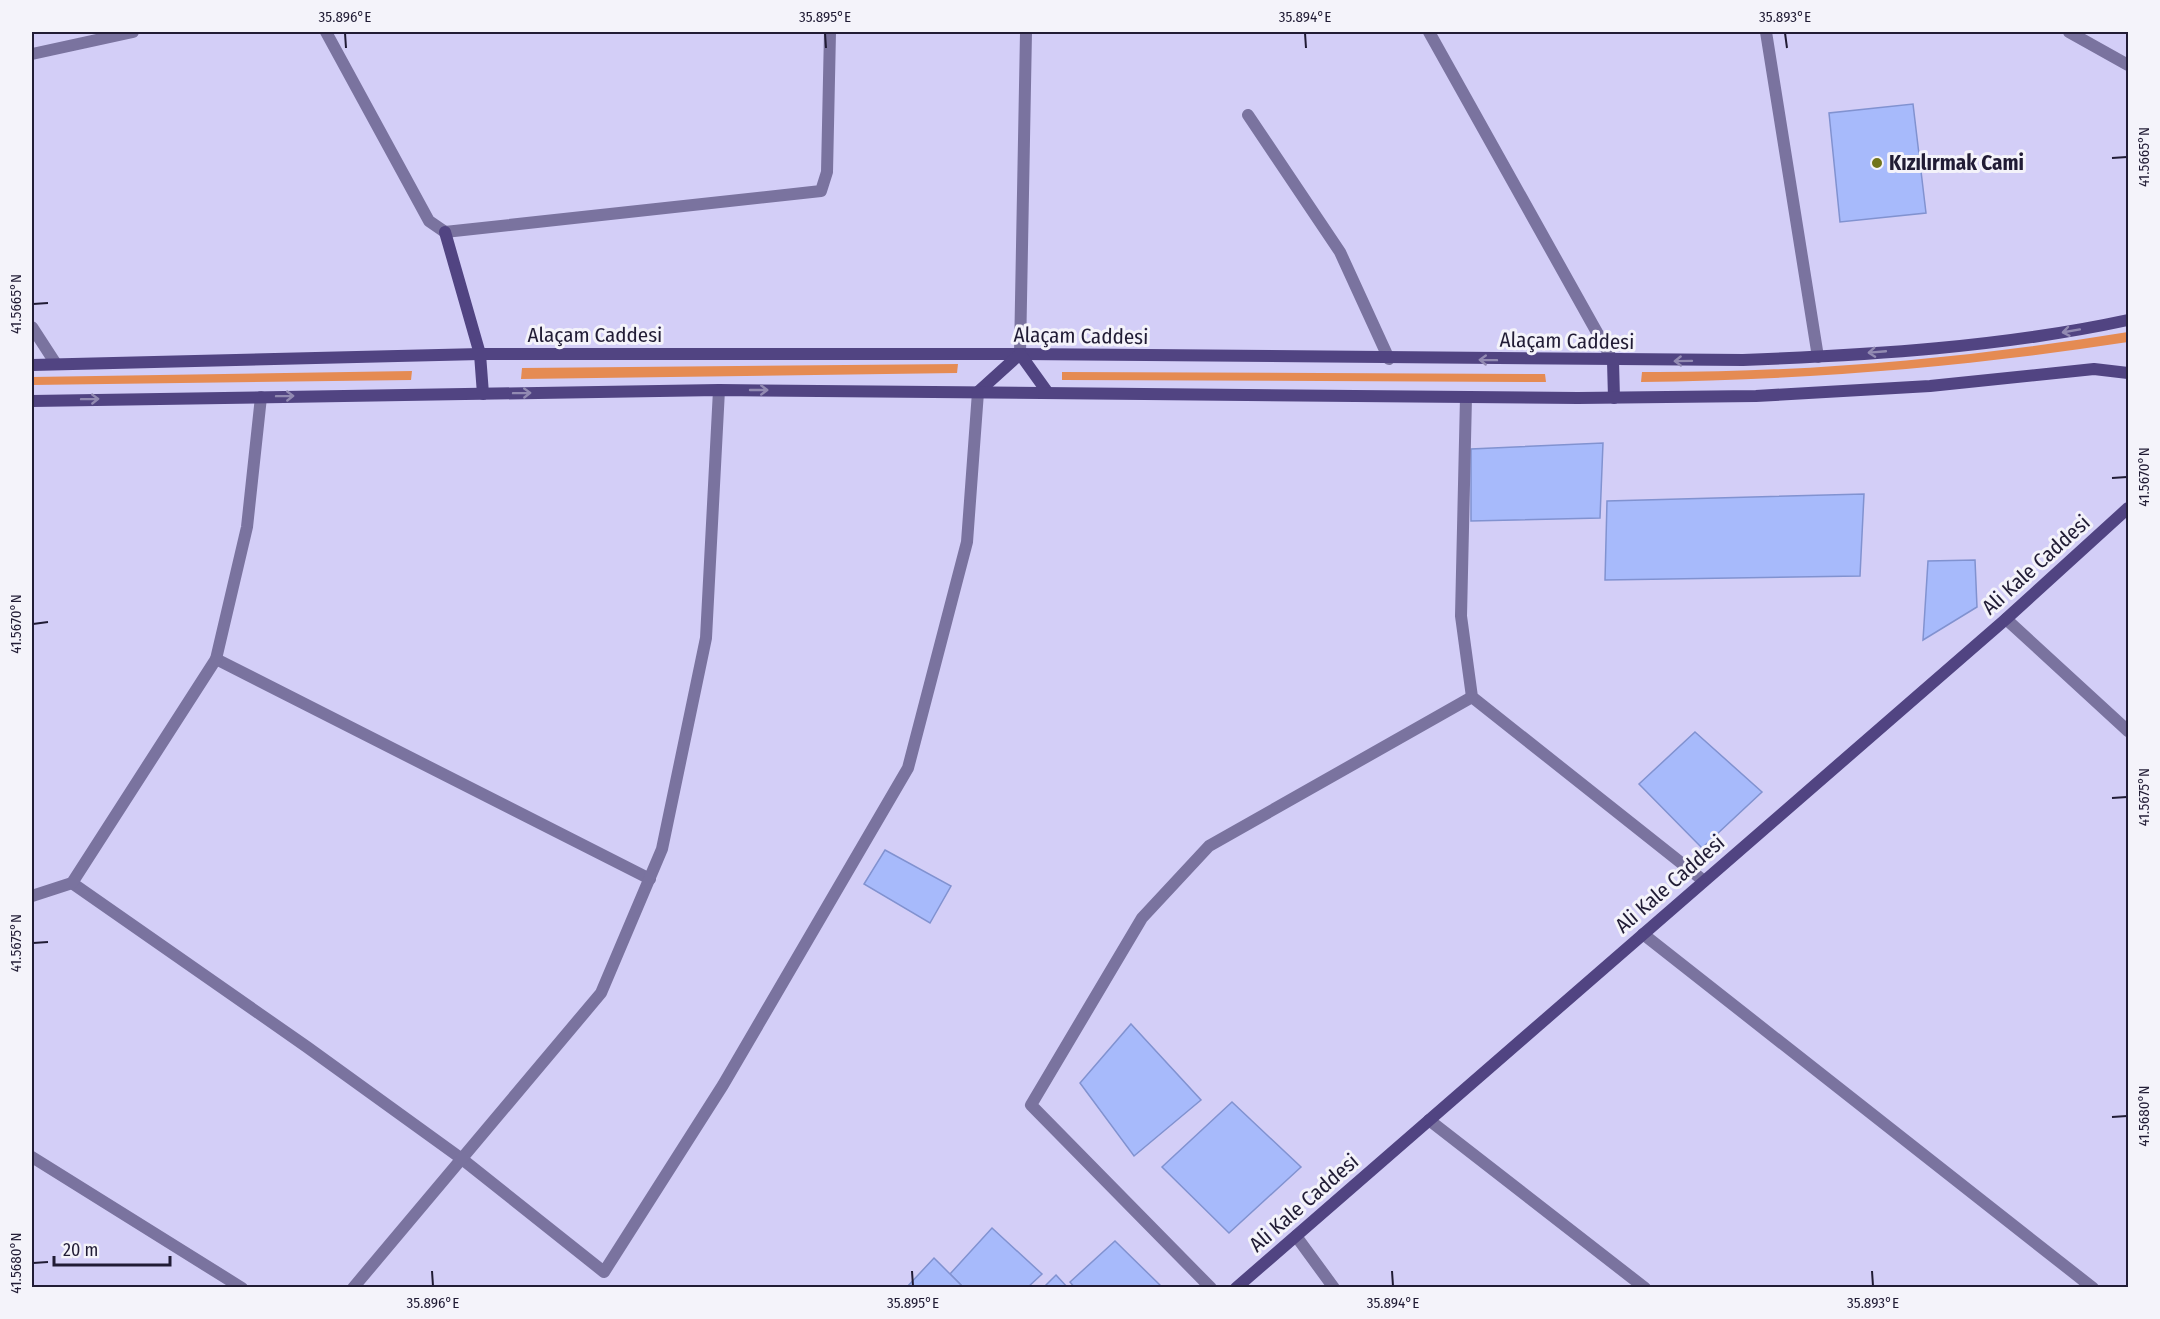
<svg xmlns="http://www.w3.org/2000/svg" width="2160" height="1319" viewBox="0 0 2160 1319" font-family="'Fira Sans Condensed',sans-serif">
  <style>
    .green { fill: #e58b53 }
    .building { fill: #a7bafb; stroke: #8192d0; stroke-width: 1.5 }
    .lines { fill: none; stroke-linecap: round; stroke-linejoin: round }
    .minor { stroke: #7a739f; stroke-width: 12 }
    .secondary { stroke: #514482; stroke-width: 12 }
    .oneway { stroke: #928ab2 }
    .ticks { fill: none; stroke: #211c35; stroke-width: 2 }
    .poi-dot { fill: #71741a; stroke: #f4f3fa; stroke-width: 2 }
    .labels { text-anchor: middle; stroke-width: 6; stroke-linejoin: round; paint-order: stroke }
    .poi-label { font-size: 21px; font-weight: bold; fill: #211c35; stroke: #f4f3fa; text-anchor: start }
    .street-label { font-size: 21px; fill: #211c35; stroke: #f4f3fa }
    .neatline { fill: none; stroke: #211c35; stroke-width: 2 }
    .ticks-label { font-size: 15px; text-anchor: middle; fill: #211c35 }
  </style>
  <rect width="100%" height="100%" fill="#d3cef7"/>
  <g class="green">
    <path d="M 2128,332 L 2128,342 C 1967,367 1805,380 1641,382 L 1642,372 C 1805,373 1967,358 2128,332 Z"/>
    <polygon points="958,364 957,373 521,379 522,368"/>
    <polygon points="412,371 411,380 32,385 32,377"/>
    <polygon points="1062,372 1545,374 1546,382 1062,380"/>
  </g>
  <g class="building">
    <polygon points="1913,104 1926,213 1840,222 1829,113"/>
    <polygon points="1603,443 1600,518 1471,521 1471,449"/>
    <polygon points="1864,494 1860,576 1605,580 1607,501"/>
    <polygon points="1975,560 1977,607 1923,640 1928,561"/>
    <polygon points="1695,732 1762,792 1702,848 1639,784"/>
    <polygon points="885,850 951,886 930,923 864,884"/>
    <polygon points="1131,1024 1201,1100 1134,1156 1080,1083"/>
    <polygon points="1232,1102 1301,1167 1229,1233 1162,1167"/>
    <polygon points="992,1228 1042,1274 1027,1288 964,1288 950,1274"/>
    <polygon points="1115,1241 1163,1288 1075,1288 1070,1282"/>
    <polygon points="934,1258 964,1288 906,1288"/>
    <polygon points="1056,1275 1068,1288 1043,1288"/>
  </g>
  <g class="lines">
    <g class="minor">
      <polyline points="326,32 429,221 445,232 821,191 827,172 830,32"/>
      <polyline points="1429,32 1613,361"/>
      <polyline points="1766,32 1818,357"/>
      <polyline points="2069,32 2128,65"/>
      <polyline points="32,54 133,32"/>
      <polyline points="1248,115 1340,252 1389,359"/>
      <polyline points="32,327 56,364"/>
      <polyline points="1020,354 1026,32"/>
      <polyline points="1466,397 1461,616 1472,697 1704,881"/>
      <polyline points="2006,619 2128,731"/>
      <polyline points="216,659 650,879"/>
      <polyline points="72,883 307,1047 462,1159 604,1272 723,1085 908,768 967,542 978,392"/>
      <polyline points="32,896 72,883 216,659 247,527 261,397"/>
      <polyline points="1643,934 2093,1288"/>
      <polyline points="1429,1120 1645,1288"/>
      <polyline points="32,1157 242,1288"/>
      <polyline points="1296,1236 1334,1288"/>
      <polyline points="353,1288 601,993 662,849 706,638 719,390"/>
      <polyline points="1211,1288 1031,1105 1142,918 1209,846 1472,697"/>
    </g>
    <g class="secondary">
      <polyline points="445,232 480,354 483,394"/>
      <polyline points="1613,361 1614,398"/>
      <path d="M 32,365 L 480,354 L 1020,354 L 1743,360 C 1871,355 2003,347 2128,320"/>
      <polyline points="978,392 1020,354 1048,393"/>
      <polyline points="32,401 719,390 1578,398 1756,396 1930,386 2094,369 2128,373"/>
      <polyline points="1236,1288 2006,619 2128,508"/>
    </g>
  </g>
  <defs><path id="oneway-shaft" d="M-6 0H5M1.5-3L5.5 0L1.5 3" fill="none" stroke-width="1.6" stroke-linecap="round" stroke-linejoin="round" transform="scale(1.5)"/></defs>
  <g class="oneway">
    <use href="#oneway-shaft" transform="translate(2071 331) rotate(170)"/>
    <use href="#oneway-shaft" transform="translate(1877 352) rotate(175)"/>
    <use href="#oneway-shaft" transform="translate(1488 360) rotate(-179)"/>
    <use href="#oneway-shaft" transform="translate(1683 361) rotate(179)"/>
    <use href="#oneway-shaft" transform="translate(759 390)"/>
    <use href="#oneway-shaft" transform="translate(522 393) rotate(-1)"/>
    <use href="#oneway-shaft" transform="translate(285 396) rotate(-1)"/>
    <use href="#oneway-shaft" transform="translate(90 399) rotate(-1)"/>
  </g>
  <path class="ticks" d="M 345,33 L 346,48M 825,33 L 826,48M 1305,33 L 1306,48M 1785,33 L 1787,48M 2112,158 L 2127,157M 33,304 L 48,303M 2112,478 L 2127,477M 33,624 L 48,622M 2112,798 L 2127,797M 33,943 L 48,942M 2112,1117 L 2127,1116M 33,1263 L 48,1262M 432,1271 L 433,1286M 912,1271 L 913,1286M 1392,1271 L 1393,1286M 1872,1271 L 1873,1286"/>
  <circle class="poi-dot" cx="1877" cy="163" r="6"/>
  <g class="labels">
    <g class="poi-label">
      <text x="1889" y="170">Kızılırmak Cami</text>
    </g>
    <g class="street-label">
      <text x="595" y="342">Alaçam Caddesi</text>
      <text transform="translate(1081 336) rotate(1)" y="7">Alaçam Caddesi</text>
      <text transform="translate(1567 341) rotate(1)" y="7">Alaçam Caddesi</text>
      <text transform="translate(2036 565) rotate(-42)" y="7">Ali Kale Caddesi</text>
      <text transform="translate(1670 884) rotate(-41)" y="7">Ali Kale Caddesi</text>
      <text transform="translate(1304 1203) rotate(-41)" y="7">Ali Kale Caddesi</text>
    </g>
  </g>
  <rect width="2160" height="1319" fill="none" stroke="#f4f3fa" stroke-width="66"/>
  <path d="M54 1256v9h116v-9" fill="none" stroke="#211c35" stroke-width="3"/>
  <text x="63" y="1256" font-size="18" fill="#211c35" stroke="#f4f3fa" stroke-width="4.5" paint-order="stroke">20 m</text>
  <rect x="33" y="33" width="2094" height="1253" class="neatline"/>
  <g class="ticks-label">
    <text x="345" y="22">35.896°E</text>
    <text x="825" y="22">35.895°E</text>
    <text x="1305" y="22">35.894°E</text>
    <text x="1785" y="22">35.893°E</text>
    <text transform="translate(2144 157) rotate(-90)" y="5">41.5665°N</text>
    <text transform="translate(16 304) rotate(-90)" y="5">41.5665°N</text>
    <text transform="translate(2144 477) rotate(-90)" y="5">41.5670°N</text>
    <text transform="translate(16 624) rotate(-90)" y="5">41.5670°N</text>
    <text transform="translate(2144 797) rotate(-90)" y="5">41.5675°N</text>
    <text transform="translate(16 943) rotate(-90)" y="5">41.5675°N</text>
    <text transform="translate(2144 1116) rotate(-90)" y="5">41.5680°N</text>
    <text transform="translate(16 1263) rotate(-90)" y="5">41.5680°N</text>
    <text x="433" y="1308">35.896°E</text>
    <text x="913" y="1308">35.895°E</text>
    <text x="1393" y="1308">35.894°E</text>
    <text x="1873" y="1308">35.893°E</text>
  </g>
</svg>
